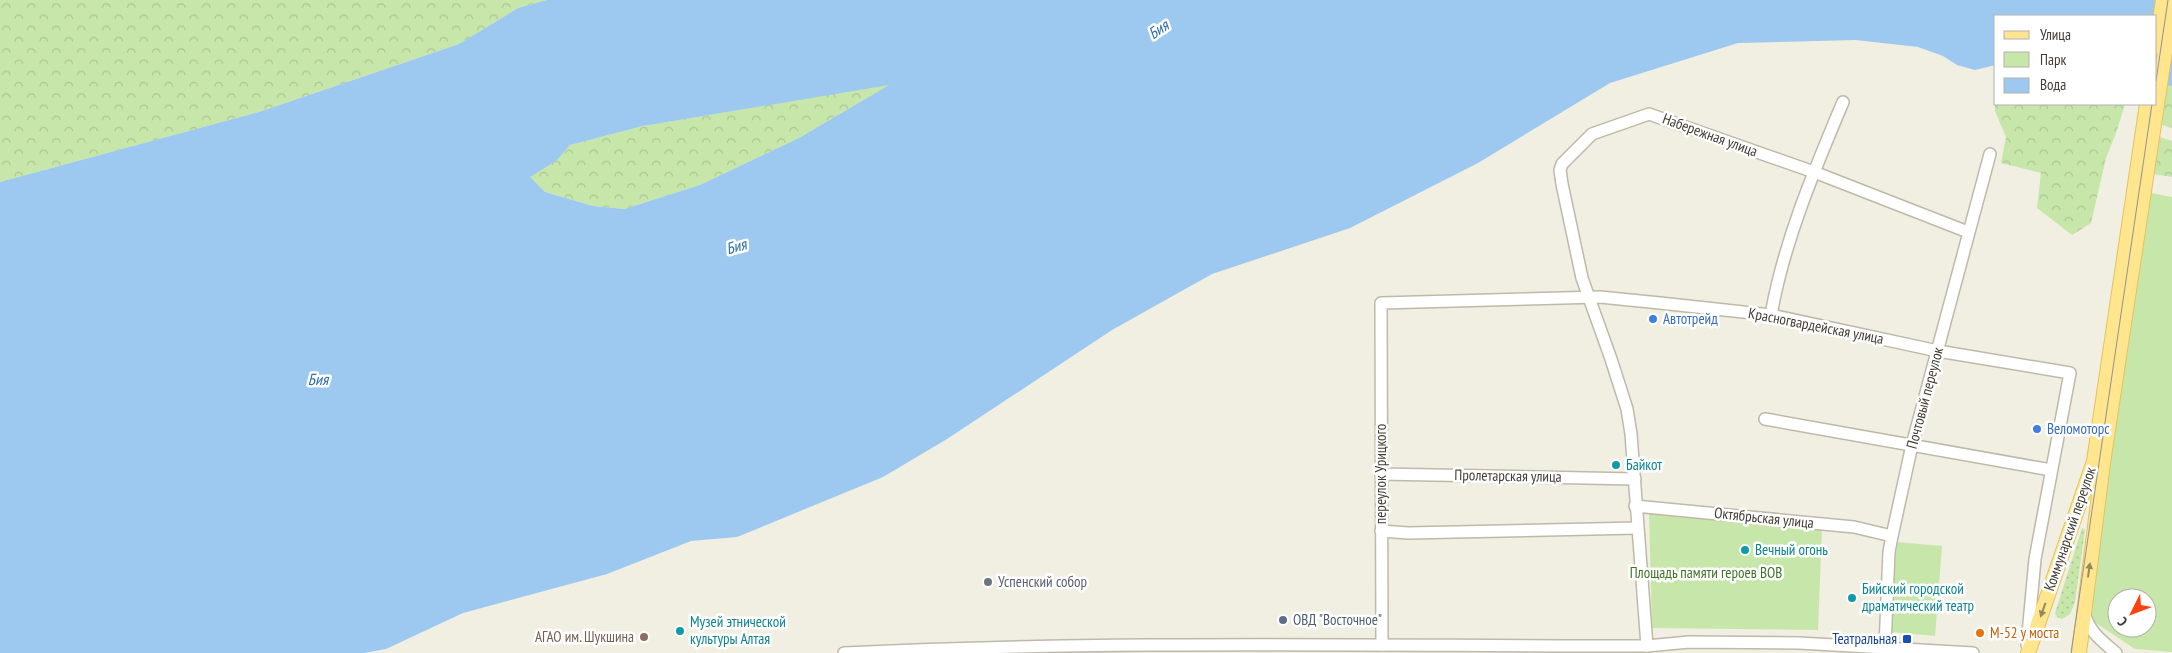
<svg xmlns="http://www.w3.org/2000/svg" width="2172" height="653" viewBox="0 0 2172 653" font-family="'PT Sans Narrow',sans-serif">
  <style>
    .grass { fill: url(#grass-dots) }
    .forest { fill: url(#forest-crowns) }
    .park { fill: #c7e6aa; fill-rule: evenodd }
    .water { fill: #9dc8ef; fill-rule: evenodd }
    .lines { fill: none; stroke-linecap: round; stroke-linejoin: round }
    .minor-casing { stroke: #bfb9a8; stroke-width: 14 }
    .major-casing { stroke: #e3c35f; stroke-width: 16 }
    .minor { stroke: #fff; stroke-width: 11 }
    .major { stroke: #fee58e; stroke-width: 14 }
    .tram { stroke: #939393; stroke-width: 1 }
    .oneway { fill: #97895c }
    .shop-dot { fill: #3f7fe0; stroke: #fff; stroke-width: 2 }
    .culture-dot { fill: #0f9aa8; stroke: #fff; stroke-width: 2 }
    .worship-dot { fill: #6b7280; stroke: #fff; stroke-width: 2 }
    .service-dot { fill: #5c6f8a; stroke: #fff; stroke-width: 2 }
    .food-dot { fill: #e8710a; stroke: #fff; stroke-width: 2 }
    .education-dot { fill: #8d6e63; stroke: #fff; stroke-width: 2 }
    .transit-dot { fill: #1a4fb4; stroke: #fff; stroke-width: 2 }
    .labels { text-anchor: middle; stroke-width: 5; stroke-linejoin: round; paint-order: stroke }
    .street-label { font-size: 15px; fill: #423d33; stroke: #fff }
    .shop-label { font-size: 15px; fill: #366cbe; stroke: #fff; text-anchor: start }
    .culture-label { font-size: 15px; fill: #0d838f; stroke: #fff; text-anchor: start }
    .park-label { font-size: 15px; fill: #3f7327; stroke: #fff }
    .worship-label { font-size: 15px; fill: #5b616d; stroke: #fff; text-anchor: start }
    .service-label { font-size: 15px; fill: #4e5e75; stroke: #fff; text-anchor: start }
    .food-label { font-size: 15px; fill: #c56008; stroke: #fff; text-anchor: start }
    .education-label { font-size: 15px; fill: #785e54; stroke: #fff; text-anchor: end }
    .transit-label { font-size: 15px; fill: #164399; stroke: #fff; text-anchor: end }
    .water-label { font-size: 16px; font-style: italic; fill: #2d6fad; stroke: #fff }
  </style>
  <defs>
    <pattern id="grass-dots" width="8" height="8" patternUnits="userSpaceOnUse" patternTransform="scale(1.25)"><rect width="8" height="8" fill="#c7e6aa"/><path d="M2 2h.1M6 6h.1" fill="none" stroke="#acc693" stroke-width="1.8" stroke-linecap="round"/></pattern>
    <pattern id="forest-crowns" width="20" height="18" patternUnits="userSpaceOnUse" patternTransform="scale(1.25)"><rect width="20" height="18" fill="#c7e6aa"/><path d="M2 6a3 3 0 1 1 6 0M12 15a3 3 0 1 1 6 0" fill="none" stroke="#acc693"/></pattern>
  </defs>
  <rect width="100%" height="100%" fill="#f1eee2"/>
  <polygon class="grass" points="2082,528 2085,530 2075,602 2070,614 2062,619 2057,617 2055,613"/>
  <g class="forest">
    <polygon points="0,0 547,0 518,8 459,44 259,112 0,182"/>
    <polygon points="1996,65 1996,104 2125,104 2116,133 2106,158 2091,223 2072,235 2037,208 2041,173 2001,163 2006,137 1995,111 1994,83"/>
    <polygon points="891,84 799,138 700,185 624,209 593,206 545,192 529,177 556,161 570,145 643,126"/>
    <polygon points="2167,85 2172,86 2172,128 2162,125"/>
    <polygon points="2160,137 2172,141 2172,177 2154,174"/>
  </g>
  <g class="park">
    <path d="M 2151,193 L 2172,197 L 2172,652 L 2135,649 L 2093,621 L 2089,613 L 2099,535 ZM 2117,598 L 2147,598 L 2147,628 L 2117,628 Z"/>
    <polygon points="1649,512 1822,529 1818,630 1652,628"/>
    <polygon points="1897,542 1942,546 1935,636 1890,632"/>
  </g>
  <path class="water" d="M 547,0 L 2172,0 L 2172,86 L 2156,84 L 2156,16 L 1996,16 L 1996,65 L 1975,70 L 1957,65 L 1943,56 L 1918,47 L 1856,40 L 1738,43 L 1610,83 L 1478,163 L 1350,228 L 1212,274 L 1112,330 L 947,439 L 883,477 L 737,537 L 691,541 L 607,574 L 463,613 L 386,649 L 364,653 L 0,653 L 0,182 L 259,112 L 459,44 L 518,8 ZM 889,85 L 799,138 L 700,185 L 624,209 L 593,206 L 545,192 L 530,177 L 556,161 L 570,145 L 643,126 Z"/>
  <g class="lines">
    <defs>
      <g id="minor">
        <path d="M 1771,315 C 1784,241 1814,171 1843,102"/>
        <polyline points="1765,419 2051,470"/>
        <polyline points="1381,474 1635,479"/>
        <polyline points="1635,506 1854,527 1892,536"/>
        <polyline points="1381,531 1408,533 1637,528"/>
        <path d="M 2084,612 C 2089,632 2101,640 2116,653"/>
        <polyline points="1382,645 1381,303 1600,297 1660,303 1771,315 1938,351 2070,373 2035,559 2027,645"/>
        <polyline points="1647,646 1631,434 1627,409 1611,359 1582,278 1562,184 1560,170 1562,164 1592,134 1649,114 1814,172 1968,232"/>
        <polyline points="1885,647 1889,552 1892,536 1912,445 1990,154"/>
        <path d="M 844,653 C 1111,640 1379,646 1647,646 L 1689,642 L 1799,643 L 1973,653"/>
      </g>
      <g id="major">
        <polyline points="2156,47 2163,0"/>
        <polyline points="2028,653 2094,461 2147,104"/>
        <polyline points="2079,653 2103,463 2172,5"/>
      </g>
    </defs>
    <use href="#minor" class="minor-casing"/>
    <use href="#major" class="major-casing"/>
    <use href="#minor" class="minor"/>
    <use href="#major" class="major"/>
    <g class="tram">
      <polyline points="2156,81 2168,0"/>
      <polyline points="2071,653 2152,104"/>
    </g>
  </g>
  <defs><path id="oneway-solid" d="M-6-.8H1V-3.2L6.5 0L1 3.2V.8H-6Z" transform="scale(1.25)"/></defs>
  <g class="oneway">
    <use href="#oneway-solid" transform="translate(2089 570) rotate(-82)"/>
    <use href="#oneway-solid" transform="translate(2043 610) rotate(110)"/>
  </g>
  <g class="shop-dot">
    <circle cx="1653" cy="319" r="5"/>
    <circle cx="2037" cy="429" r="5"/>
  </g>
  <g class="culture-dot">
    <circle cx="1616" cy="465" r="5"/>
    <circle cx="1745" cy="550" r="5"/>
    <circle cx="1852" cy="598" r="5"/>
    <circle cx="680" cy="631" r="5"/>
  </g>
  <circle class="worship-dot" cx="988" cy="582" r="5"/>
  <circle class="service-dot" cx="1283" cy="620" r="5"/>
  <circle class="food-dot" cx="1980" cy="633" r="5"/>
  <circle class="education-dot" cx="644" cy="637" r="5"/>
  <rect class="transit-dot" x="1902" y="634" width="10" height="10" rx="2.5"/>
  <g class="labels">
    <g class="street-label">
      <text transform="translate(1710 135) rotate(20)" y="5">Набережная улица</text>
      <text transform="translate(1816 326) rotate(11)" y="5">Красногвардейская улица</text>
      <text transform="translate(1925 398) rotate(-75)" y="5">Почтовый переулок</text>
      <text transform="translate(1381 474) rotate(-90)" y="5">переулок Урицкого</text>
      <text transform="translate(1508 476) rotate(1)" y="5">Пролетарская улица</text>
      <text transform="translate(1764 518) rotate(6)" y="5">Октябрьская улица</text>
      <text transform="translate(2070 529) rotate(-71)" y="5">Коммунарский переулок</text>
    </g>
    <g class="shop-label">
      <text x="1663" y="324">Автотрейд</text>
      <text x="2047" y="434">Веломоторс</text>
    </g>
    <g class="culture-label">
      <text x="1626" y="470">Байкот</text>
      <text x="1755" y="555">Вечный огонь</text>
      <text x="1862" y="594">Бийский городской<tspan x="1862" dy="17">драматический театр</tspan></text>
      <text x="690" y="627">Музей этнической<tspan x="690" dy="17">культуры Алтая</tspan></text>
    </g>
    <g class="park-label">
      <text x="1706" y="578">Площадь памяти героев ВОВ</text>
    </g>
    <g class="worship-label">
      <text x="998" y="587">Успенский собор</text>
    </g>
    <g class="service-label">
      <text x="1293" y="625">ОВД "Восточное"</text>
    </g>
    <g class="food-label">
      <text x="1990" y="638">М-52 у моста</text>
    </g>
    <g class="education-label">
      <text x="634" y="642">АГАО им. Шукшина</text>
    </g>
    <g class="transit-label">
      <text x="1897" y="644">Театральная</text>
    </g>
    <g class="water-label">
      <text transform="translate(1158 29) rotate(-34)" y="6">Бия</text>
      <text transform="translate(736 246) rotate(-16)" y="6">Бия</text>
      <text x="318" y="385">Бия</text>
    </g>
  </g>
  <rect x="1994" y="15" width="162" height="90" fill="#ffffff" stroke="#b3b1ad"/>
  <rect x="2004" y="31" width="25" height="8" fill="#fee58e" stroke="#b3b1ad"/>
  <text x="2040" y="40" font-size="15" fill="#423d33">Улица</text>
  <rect x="2004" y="52" width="25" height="15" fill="#c7e6aa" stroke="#b3b1ad"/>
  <text x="2040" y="65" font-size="15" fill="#423d33">Парк</text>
  <rect x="2004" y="78" width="25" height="15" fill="#9dc8ef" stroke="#b3b1ad"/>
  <text x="2040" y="90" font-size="15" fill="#423d33">Вода</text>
  <g transform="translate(2132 613) rotate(228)"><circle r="24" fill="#ffffff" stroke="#b3b1ad"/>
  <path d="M0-4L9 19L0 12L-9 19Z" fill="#f94311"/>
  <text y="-8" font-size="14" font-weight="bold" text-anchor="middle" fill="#423d33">С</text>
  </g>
</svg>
